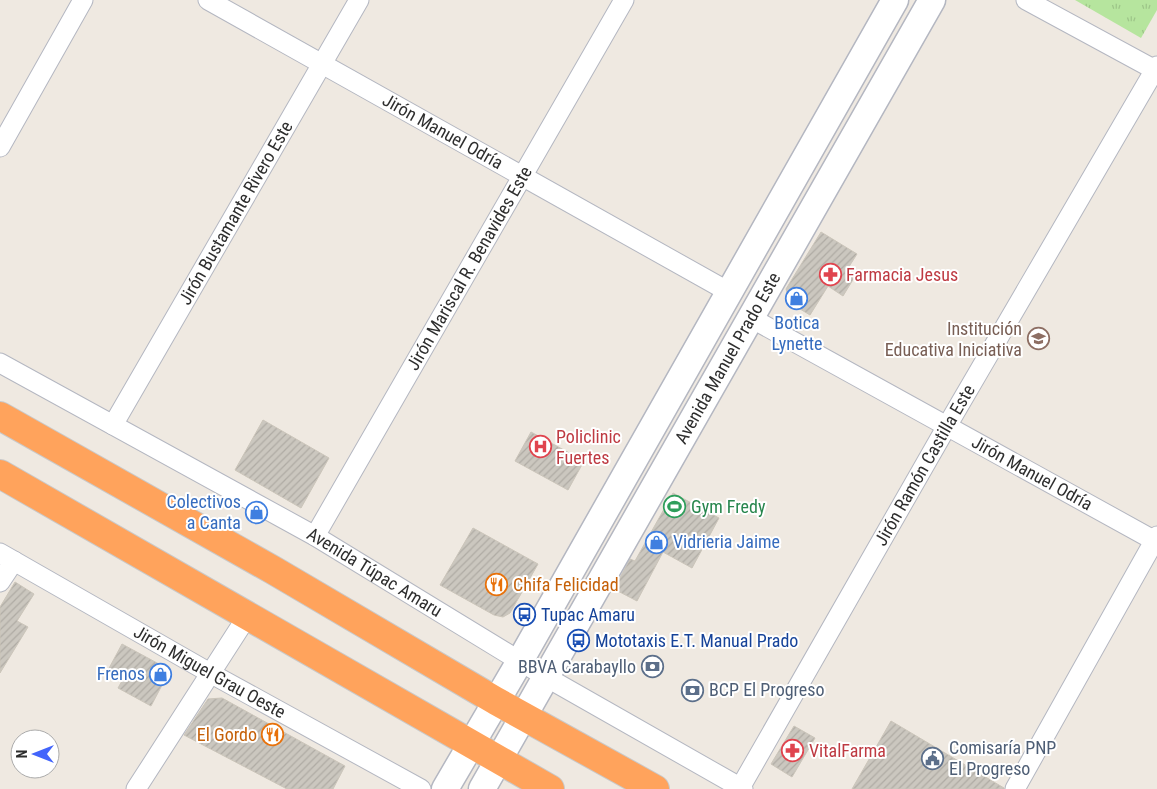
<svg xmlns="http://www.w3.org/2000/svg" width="1157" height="789" viewBox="0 0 1157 789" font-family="'Roboto Condensed',sans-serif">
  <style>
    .grass { fill: url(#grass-tufts) }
    .building { fill: url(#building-hatch); stroke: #cbc5ba }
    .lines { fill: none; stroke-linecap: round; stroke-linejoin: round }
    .street-casing { stroke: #b4b7c1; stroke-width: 21 }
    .secondary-casing { stroke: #b4b7c1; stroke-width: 29 }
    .highway-casing { stroke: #c9c9c9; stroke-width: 30 }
    .street { stroke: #fff; stroke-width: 19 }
    .secondary { stroke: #fff; stroke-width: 26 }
    .highway { stroke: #ffa35c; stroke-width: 28 }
    .labels { text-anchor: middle; stroke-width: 4; stroke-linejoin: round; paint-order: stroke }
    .street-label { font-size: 18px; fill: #2e2e2e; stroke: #fff }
    .health-label { font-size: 18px; fill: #be3a42; stroke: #fff; text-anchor: start }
    .shop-label { font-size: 18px; fill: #366cbe; stroke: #fff; text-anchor: end }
    .education-label { font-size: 18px; fill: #785e54; stroke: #fff; text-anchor: end }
    .leisure-label { font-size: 18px; fill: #27864d; stroke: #fff; text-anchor: start }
    .food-label { font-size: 18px; fill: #c56008; stroke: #fff; text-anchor: start }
    .transit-label { font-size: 18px; fill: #164399; stroke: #fff; text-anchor: start }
    .service-label { font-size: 18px; fill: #4e5e75; stroke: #fff; text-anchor: start }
  </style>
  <defs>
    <pattern id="grass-tufts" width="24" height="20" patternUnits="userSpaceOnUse" patternTransform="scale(1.25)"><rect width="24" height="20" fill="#b6e59e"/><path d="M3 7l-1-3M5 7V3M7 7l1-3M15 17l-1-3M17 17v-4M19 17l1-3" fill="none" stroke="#9dc588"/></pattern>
    <pattern id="building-hatch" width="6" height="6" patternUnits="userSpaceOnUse" patternTransform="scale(1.25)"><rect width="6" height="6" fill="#cbc7bf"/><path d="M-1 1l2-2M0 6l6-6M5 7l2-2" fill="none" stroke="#afaba4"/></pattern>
  </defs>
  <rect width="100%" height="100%" fill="#efe9e1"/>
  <polygon class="grass" points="1075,0 1157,0 1157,10 1141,38"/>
  <g class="building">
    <polygon points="821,232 857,254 845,273 854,278 843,296 828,286 810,315 790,303 786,289"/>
    <polygon points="263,420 329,458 301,508 235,470"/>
    <polygon points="531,432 584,461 568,490 515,461"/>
    <polygon points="673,493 719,518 692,568 663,552 637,601 614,589 630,559 635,561"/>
    <polygon points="473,528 538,564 510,613 503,617 494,615 440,585"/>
    <polygon points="15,582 34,594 17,621 28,627 0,673 0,607"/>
    <polygon points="122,644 170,670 151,706 118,688 122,681 107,672"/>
    <polygon points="222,698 345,766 333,789 287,789 184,735 208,699"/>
    <polygon points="891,721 1004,788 1004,789 852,789"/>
    <polygon points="794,726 815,738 792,777 771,764"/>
  </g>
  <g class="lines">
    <defs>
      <g id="street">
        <path id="s1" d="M 208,0 L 729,292"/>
        <polyline points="1026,0 1157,71"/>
        <polyline points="0,147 83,0"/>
        <path id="s2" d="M 751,318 L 1157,542"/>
        <path id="s3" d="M 0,363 L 315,536 L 546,677 L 743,789"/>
        <path id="s4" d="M 113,425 L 359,0"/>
        <path id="s5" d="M 315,536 L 624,0"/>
        <path id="s6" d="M 0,553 L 210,673 L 421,789"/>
        <polyline points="0,582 14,561"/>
        <path id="s7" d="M 740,788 L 947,426 L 1157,66"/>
        <polyline points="136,789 248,615"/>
        <polyline points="1015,789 1157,536"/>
      </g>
      <g id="secondary">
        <polyline points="445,789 520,661 895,0"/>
        <path id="s8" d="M 482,789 L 932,0"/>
      </g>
      <g id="highway">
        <polyline points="0,416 273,570 496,701 655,789"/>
        <polyline points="0,474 550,789"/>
      </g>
    </defs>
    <use href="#street" class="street-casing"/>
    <use href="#secondary" class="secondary-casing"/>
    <use href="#highway" class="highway-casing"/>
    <use href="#street" class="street"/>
    <use href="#secondary" class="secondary"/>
    <use href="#highway" class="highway"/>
  </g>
  <defs>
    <symbol id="pharmacy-ring" viewBox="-11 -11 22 22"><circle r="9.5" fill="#fff" stroke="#e0444e" stroke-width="1.5"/><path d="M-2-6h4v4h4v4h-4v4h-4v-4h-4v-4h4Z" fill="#e0444e"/></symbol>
    <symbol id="shop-ring" viewBox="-11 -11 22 22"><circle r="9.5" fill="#fff" stroke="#3f7fe0" stroke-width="1.5"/><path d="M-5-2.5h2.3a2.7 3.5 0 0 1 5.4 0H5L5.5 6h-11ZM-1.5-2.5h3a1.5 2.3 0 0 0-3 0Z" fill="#3f7fe0"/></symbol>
    <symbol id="school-ring" viewBox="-11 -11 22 22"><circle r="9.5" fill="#fff" stroke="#8d6e63" stroke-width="1.5"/><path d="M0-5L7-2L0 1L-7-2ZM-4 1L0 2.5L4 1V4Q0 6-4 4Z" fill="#8d6e63"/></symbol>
    <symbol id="hospital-ring" viewBox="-11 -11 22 22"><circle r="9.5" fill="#fff" stroke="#e0444e" stroke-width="1.5"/><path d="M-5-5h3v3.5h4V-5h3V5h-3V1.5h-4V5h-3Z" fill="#e0444e"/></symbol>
    <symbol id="stadium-ring" viewBox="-11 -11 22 22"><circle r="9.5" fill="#fff" stroke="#2e9e5b" stroke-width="1.5"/><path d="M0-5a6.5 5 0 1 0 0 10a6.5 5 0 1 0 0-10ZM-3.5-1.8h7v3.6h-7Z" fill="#2e9e5b"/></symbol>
    <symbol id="restaurant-ring" viewBox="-11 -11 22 22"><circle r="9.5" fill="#fff" stroke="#e8710a" stroke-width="1.5"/><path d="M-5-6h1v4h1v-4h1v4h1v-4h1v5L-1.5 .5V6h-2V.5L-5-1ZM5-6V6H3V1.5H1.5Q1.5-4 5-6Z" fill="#e8710a"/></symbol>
    <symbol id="bus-ring" viewBox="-11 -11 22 22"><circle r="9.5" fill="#fff" stroke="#1a4fb4" stroke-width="1.5"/><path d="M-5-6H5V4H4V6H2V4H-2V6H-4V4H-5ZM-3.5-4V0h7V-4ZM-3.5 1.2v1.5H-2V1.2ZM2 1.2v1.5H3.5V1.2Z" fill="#1a4fb4"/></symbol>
    <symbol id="bank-ring" viewBox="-11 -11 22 22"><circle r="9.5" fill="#fff" stroke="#5c6f8a" stroke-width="1.5"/><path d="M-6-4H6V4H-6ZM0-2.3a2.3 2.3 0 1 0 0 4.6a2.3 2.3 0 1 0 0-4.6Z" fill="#5c6f8a"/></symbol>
    <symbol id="civic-ring" viewBox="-11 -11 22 22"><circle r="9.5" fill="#fff" stroke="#5c6f8a" stroke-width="1.5"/><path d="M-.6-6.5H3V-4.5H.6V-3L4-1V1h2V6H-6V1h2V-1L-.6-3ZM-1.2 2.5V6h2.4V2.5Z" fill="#5c6f8a"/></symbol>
  </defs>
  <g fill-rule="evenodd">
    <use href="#pharmacy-ring" x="818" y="262" width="25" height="25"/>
    <use href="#shop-ring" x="784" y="286" width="25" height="25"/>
    <use href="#school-ring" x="1026" y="326" width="25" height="25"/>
    <use href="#hospital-ring" x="528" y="434" width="25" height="25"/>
    <use href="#stadium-ring" x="662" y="494" width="25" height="25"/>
    <use href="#shop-ring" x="244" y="500" width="25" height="25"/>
    <use href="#shop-ring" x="644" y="530" width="25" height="25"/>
    <use href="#restaurant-ring" x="484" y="572" width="25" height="25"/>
    <use href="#bus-ring" x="512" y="602" width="25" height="25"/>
    <use href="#bus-ring" x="566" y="628" width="25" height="25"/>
    <use href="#bank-ring" x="640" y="654" width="25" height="25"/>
    <use href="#shop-ring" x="148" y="662" width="25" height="25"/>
    <use href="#bank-ring" x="680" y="678" width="25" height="25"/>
    <use href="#restaurant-ring" x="260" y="722" width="25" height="25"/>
    <use href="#pharmacy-ring" x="780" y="738" width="25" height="25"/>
    <use href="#civic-ring" x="920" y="746" width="25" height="25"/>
  </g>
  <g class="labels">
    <g class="street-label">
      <text dy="6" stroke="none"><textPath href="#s1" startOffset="269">Jirón Manuel Odría</textPath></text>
      <text dy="6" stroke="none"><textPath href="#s4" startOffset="245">Jirón Bustamante Rivero Este</textPath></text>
      <text dy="6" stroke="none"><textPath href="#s5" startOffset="309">Jirón Mariscal R. Benavides Este</textPath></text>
      <text dy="6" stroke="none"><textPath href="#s8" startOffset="496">Avenida Manuel Prado Este</textPath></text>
      <text dy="6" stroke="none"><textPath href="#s7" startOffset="372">Jirón Ramón Castilla Este</textPath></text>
      <text dy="6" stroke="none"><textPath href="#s2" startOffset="321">Jirón Manuel Odría</textPath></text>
      <text dy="6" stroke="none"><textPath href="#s3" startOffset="429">Avenida Túpac Amaru</textPath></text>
      <text dy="6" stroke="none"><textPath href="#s6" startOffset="241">Jirón Miguel Grau Oeste</textPath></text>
    </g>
    <g class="health-label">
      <text x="846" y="281">Farmacia Jesus</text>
      <text x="556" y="443">Policlinic<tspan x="556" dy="21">Fuertes</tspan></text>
      <text x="809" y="757">VitalFarma</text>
    </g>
    <g class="shop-label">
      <text x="797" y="329" text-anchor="middle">Botica<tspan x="797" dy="21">Lynette</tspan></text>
      <text x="241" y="508">Colectivos<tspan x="241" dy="21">a Canta</tspan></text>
      <text x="673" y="548" text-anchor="start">Vidrieria Jaime</text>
      <text x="145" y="680">Frenos</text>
    </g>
    <g class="education-label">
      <text x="1022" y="335">Institución<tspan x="1022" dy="21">Educativa Iniciativa</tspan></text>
    </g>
    <g class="leisure-label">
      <text x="691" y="513">Gym Fredy</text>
    </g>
    <g class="food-label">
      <text x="513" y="591">Chifa Felicidad</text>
      <text x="257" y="741" text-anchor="end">El Gordo</text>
    </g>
    <g class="transit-label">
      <text x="541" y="621">Tupac Amaru</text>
      <text x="595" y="647">Mototaxis E.T. Manual Prado</text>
    </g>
    <g class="service-label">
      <text x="636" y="673" text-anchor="end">BBVA Carabayllo</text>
      <text x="709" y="696">BCP El Progreso</text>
      <text x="949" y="754">Comisaría PNP<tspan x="949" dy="21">El Progreso</tspan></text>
    </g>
  </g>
  <g transform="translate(35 754) rotate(270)"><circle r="24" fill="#ffffff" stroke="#ababab"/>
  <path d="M0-4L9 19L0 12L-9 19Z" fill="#4264fb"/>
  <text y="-8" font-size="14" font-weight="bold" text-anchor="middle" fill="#2e2e2e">N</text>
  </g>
</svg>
